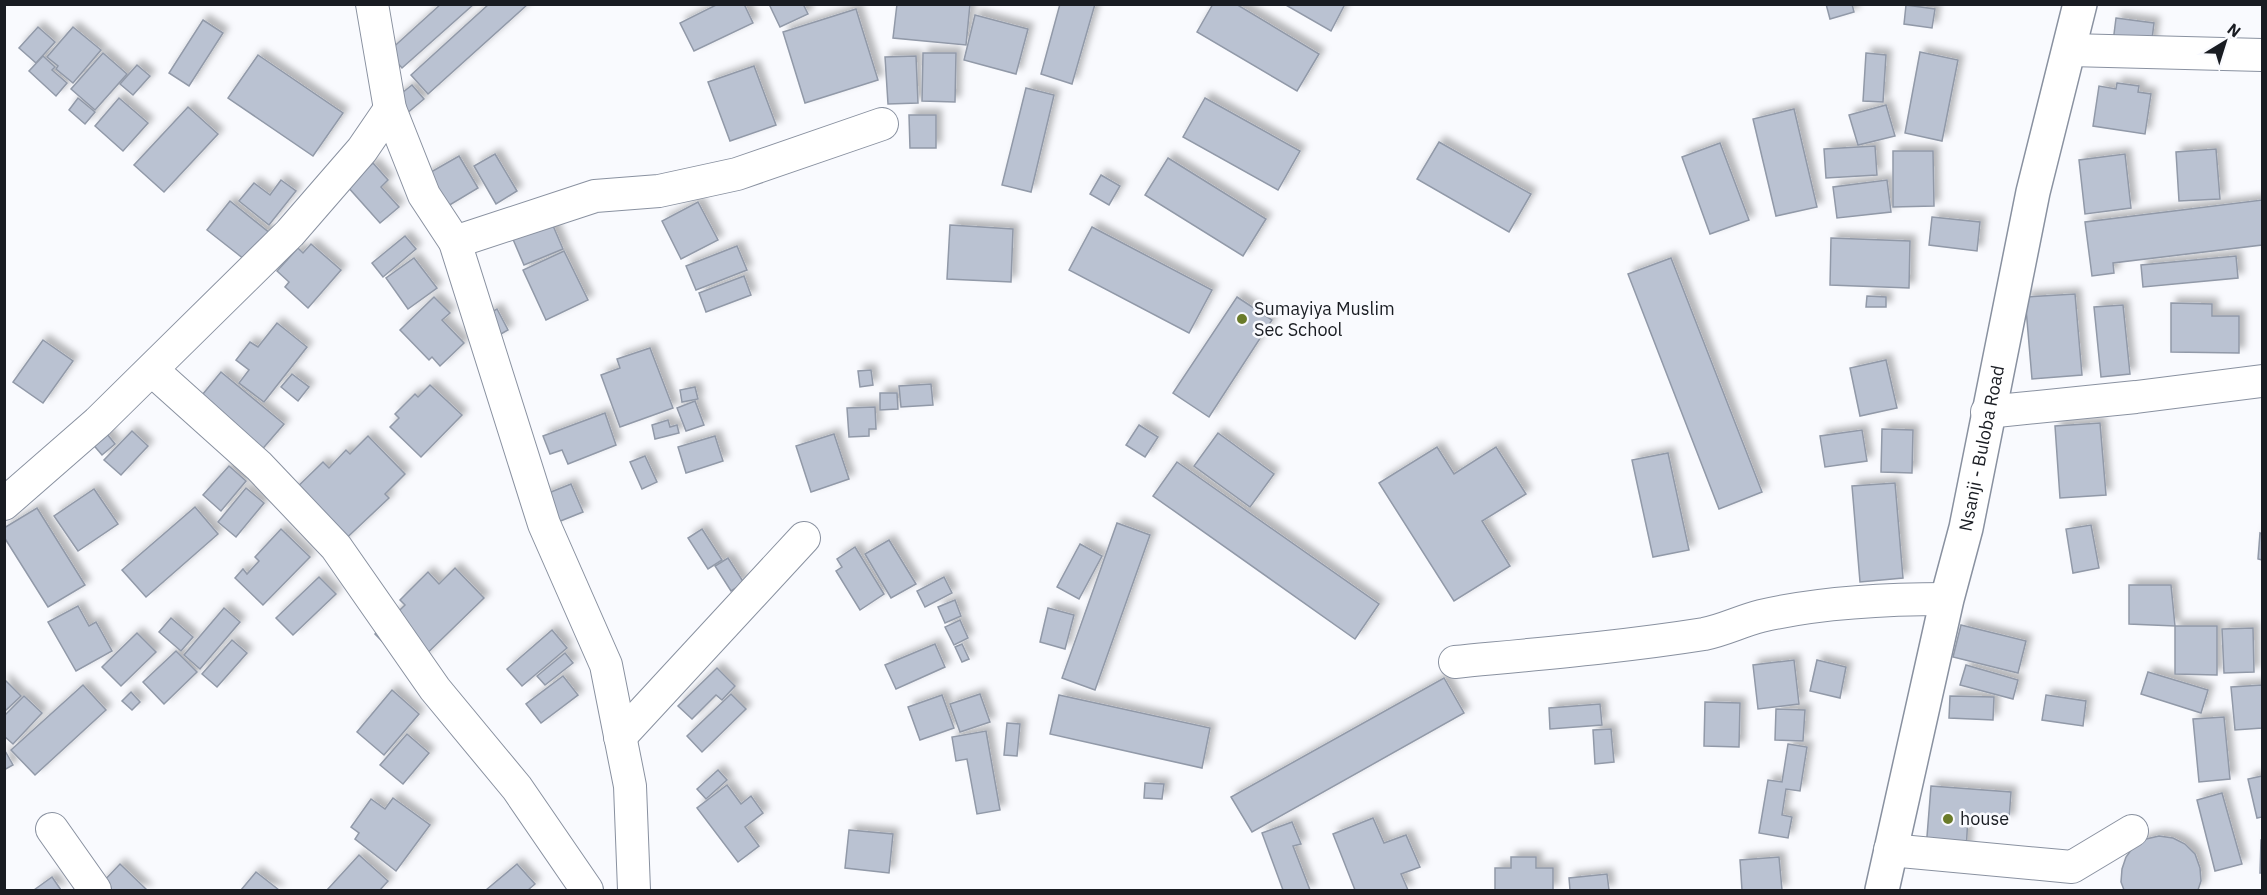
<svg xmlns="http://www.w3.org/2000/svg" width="2267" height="895" viewBox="0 0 2267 895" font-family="'IBM Plex Sans',sans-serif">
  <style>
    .building { fill: #bac2d2; stroke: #9199a8; stroke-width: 1.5; filter: url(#shadow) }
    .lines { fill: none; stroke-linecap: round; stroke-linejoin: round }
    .street-casing { stroke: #8991a0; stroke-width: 34 }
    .secondary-casing { stroke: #8991a0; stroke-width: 36 }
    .street { stroke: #fff; stroke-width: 32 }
    .secondary { stroke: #fff; stroke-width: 33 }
    .poi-dot { fill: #6a7b2a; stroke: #f9fafe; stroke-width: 2 }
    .labels { text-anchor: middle; stroke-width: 5; stroke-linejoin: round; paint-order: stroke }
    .poi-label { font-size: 18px; fill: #191c22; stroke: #f9fafe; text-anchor: start }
    .street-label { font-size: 18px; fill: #191c22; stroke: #f9fafe }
  </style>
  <defs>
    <filter id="shadow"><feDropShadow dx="5.5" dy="-5.5" stdDeviation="3" flood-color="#0004"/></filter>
  </defs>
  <rect width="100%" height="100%" fill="#f9fafe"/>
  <g class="building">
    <polygon points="441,4 474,4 402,68 388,52"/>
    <polygon points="489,4 528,4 428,94 411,75"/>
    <polygon points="718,4 744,4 753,23 694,51 680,23"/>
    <polygon points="769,4 803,4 808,14 780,27"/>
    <polygon points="897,4 970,4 966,45 893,38"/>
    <polygon points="1060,4 1095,4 1072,84 1041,74"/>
    <polygon points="1213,4 1236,4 1319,54 1297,91 1197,32"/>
    <polygon points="1284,4 1345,4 1331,31"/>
    <polygon points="1826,4 1852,4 1854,12 1830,19"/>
    <polygon points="1906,5 1935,9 1932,28 1904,24"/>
    <polygon points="856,9 878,80 805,103 783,32"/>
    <polygon points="975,15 1028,29 1016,74 964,60"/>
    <polygon points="2116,18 2154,23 2151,47 2113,42"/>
    <polygon points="203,20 223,33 189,86 169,73"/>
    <polygon points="38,27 55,42 36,63 19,48"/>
    <polygon points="73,27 101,50 73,83 56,69 58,66 47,57"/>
    <polygon points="1920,52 1958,60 1942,141 1905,133"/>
    <polygon points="103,53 127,74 95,110 71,89"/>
    <polygon points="923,53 956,53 955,102 922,101"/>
    <polygon points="1866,53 1886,55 1883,102 1863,101"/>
    <polygon points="258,55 343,113 313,156 228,98"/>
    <polygon points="43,56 55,67 52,70 67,83 56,96 29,71"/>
    <polygon points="916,56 918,103 888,104 885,57"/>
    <polygon points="137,65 150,76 133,95 120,84"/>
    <polygon points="754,66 776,125 730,141 708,82"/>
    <polygon points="2117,83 2139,86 2138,92 2151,94 2145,134 2093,126 2099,86 2116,89"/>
    <polygon points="412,85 424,99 400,119 392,101"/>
    <polygon points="1026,88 1054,95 1031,192 1002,185"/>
    <polygon points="78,98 95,112 85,124 69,110"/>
    <polygon points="119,98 148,123 123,151 95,126"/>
    <polygon points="1205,98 1300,151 1278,190 1183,137"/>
    <polygon points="1886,105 1895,136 1858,145 1849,115"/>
    <polygon points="188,107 218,134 164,192 134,165"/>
    <polygon points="1794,109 1817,207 1776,216 1753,119"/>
    <polygon points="909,115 936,115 936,148 910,148"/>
    <polygon points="1439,142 1531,194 1509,232 1417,179"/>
    <polygon points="1720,143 1749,220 1710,234 1682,157"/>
    <polygon points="1875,146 1877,175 1826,178 1824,149"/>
    <polygon points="2216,149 2220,199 2179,201 2176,152"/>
    <polygon points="1893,151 1933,151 1934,206 1893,207"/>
    <polygon points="495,154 517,191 496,204 474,166"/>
    <polygon points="2125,154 2131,208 2085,214 2079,160"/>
    <polygon points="459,156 478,188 443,209 424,176"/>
    <polygon points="1168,158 1266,219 1243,256 1145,195"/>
    <polygon points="373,163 388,180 381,187 399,207 380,223 347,186"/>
    <polygon points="1101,175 1120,186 1109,205 1090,194"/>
    <polygon points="281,180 296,191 269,225 239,201 254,183 270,195"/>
    <polygon points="1887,180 1891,212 1837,218 1833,187"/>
    <polygon points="2262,200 2262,245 2113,263 2114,273 2092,276 2085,222"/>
    <polygon points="230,201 271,234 249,263 207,230"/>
    <polygon points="698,202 718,240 681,259 662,221"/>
    <polygon points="1932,217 1980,222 1977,251 1929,245"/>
    <polygon points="551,221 563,249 524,265 512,237"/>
    <polygon points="950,225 1013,229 1011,282 947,279"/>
    <polygon points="1092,227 1212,290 1189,333 1069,270"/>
    <polygon points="405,236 416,249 383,277 372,263"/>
    <polygon points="1831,238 1910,241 1909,288 1830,285"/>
    <polygon points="311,244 341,270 308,308 285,287 289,282 277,271 298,248 303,253"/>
    <polygon points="737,246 747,270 696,290 686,266"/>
    <polygon points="564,251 588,300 546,320 523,270"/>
    <polygon points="2236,256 2238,278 2143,287 2141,265"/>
    <polygon points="414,258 437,288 408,309 386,278"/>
    <polygon points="1671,258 1762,492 1719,509 1628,274"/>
    <polygon points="744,276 751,295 706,312 699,293"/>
    <polygon points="2075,294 2082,375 2032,379 2025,297"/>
    <polygon points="1867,296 1886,297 1886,307 1866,307"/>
    <polygon points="434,297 450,313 442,320 464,343 440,366 432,357 429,360 400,330"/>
    <polygon points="1237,297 1272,320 1209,417 1173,393"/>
    <polygon points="2171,303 2212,304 2212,316 2239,316 2239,353 2171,352"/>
    <polygon points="2123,305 2130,374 2101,377 2094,307"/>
    <polygon points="497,309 508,330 492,339 486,315"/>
    <polygon points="277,323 307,347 264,402 239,383 249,370 236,360 250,342 258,347"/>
    <polygon points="43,340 73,361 43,403 13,382"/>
    <polygon points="650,348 673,408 620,427 601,375 620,368 617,359"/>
    <polygon points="1886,360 1897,408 1860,416 1850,368"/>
    <polygon points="871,370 873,385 860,387 858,371"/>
    <polygon points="221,372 284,424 259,453 198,400"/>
    <polygon points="292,374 309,387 298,401 281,387"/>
    <polygon points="931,384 933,405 901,407 899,386"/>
    <polygon points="430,385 462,415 421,457 390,427 399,418 395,414 415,394 418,397"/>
    <polygon points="695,387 698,399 682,402 680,390"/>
    <polygon points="880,393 897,393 898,409 880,410"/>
    <polygon points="695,401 704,425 686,431 677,408"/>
    <polygon points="875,407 876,429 869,429 869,436 849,437 847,408"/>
    <polygon points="605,413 616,445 568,464 562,450 550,454 543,436"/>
    <polygon points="668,420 670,427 677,425 679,433 655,439 652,425"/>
    <polygon points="2100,423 2106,495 2060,498 2055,426"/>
    <polygon points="99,424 115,444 102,455 85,435"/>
    <polygon points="1139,425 1158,437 1145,457 1126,445"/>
    <polygon points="1882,429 1913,430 1912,473 1881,472"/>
    <polygon points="1862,430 1867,461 1825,467 1820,436"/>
    <polygon points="132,431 148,446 121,475 104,460"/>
    <polygon points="1218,433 1274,474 1250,507 1194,466"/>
    <polygon points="834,434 849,479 811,492 796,446"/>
    <polygon points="368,436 405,474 385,494 389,498 336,548 290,494 323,462 329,468 346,450 350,454"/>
    <polygon points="715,436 723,461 686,473 678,447"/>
    <polygon points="1437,447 1454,474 1496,447 1526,494 1482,521 1510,566 1454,601 1379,483"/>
    <polygon points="1668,453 1689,550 1653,557 1632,460"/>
    <polygon points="645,456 657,482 642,489 630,462"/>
    <polygon points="1177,462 1379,604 1355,639 1153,496"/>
    <polygon points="229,466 246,481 221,511 203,495"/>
    <polygon points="1895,483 1903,578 1860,582 1852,486"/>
    <polygon points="571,484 583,512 548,526 536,498"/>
    <polygon points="246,488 264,503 236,537 218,522"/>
    <polygon points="94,489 118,524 78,551 54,516"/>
    <polygon points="195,507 218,534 146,597 122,570"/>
    <polygon points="37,508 85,585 48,607 4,537 4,528"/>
    <polygon points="1117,523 1150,535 1095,690 1062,678"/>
    <polygon points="2091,525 2099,568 2073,573 2066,529"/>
    <polygon points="281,529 310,557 263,605 235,578 243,569 247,574 259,561 255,557"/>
    <polygon points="702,529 722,560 708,569 688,538"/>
    <polygon points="2260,533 2262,534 2262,560 2258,559"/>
    <polygon points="889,540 916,584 891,598 865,554"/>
    <polygon points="1080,544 1102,556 1079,599 1057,587"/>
    <polygon points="855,547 884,594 860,610 836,571 842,567 837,559"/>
    <polygon points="728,558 744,583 731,591 715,566"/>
    <polygon points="455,568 484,598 410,670 375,634 405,605 400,600 428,572 439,584"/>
    <polygon points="319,577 336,594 293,635 276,618"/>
    <polygon points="944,577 952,593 925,607 917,591"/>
    <polygon points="2129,585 2171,585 2175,626 2129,624"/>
    <polygon points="955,600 961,616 945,623 938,607"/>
    <polygon points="78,606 89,626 96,622 112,651 76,671 48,622"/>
    <polygon points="224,608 240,622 200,669 184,655"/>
    <polygon points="1048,608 1074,615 1065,649 1040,642"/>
    <polygon points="171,618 193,637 181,651 159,632"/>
    <polygon points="960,620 968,638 954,645 945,627"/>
    <polygon points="1961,625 2026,641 2018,673 1953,657"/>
    <polygon points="2175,626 2217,626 2217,675 2175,674"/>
    <polygon points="2253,628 2254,672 2224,673 2222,629"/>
    <polygon points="552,630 567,648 522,686 507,669"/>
    <polygon points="137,633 156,652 121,686 102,667"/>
    <polygon points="232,640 247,653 217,687 202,674"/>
    <polygon points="935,644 945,667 896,689 885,665"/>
    <polygon points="962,644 969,659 962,662 955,647"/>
    <polygon points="176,651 197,672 164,704 143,682"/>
    <polygon points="565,653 573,663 545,685 537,676"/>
    <polygon points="1794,660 1799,704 1758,709 1753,665"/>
    <polygon points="1817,660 1846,667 1840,698 1810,691"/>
    <polygon points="1966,665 2018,680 2013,699 1960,685"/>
    <polygon points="717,668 735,686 722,700 716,695 692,719 678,706"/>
    <polygon points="2148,672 2208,690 2201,713 2141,694"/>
    <polygon points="563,676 578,695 541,723 526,704"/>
    <polygon points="1444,678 1464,713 1252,832 1231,797"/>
    <polygon points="4,679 21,696 4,712"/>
    <polygon points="83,685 106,710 35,775 11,750"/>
    <polygon points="2262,685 2262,728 2235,730 2231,687"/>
    <polygon points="392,690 419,714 384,755 357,732"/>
    <polygon points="131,692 140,702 132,710 122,701"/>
    <polygon points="731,694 746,709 702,752 687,736"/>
    <polygon points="980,694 990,722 960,732 950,704"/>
    <polygon points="942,695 954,728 920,740 908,707"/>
    <polygon points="1059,695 1210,728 1202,768 1050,734"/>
    <polygon points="2046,695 2086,701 2083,726 2042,720"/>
    <polygon points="24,696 42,713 13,744 4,736 4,716"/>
    <polygon points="1950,696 1994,697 1993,720 1949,718"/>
    <polygon points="1705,702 1740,703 1739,747 1704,746"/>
    <polygon points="1600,704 1602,725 1550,729 1549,708"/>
    <polygon points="1776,709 1805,710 1803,741 1775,740"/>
    <polygon points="2224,717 2230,779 2199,782 2193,719"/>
    <polygon points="1007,723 1020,724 1017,756 1004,755"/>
    <polygon points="1611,729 1614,762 1595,764 1593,730"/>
    <polygon points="986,731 1000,810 977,814 967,759 956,761 952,737"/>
    <polygon points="407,734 429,753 403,784 380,765"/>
    <polygon points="1788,744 1807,747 1800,791 1786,789 1782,815 1792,817 1788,838 1759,833 1768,780 1782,782"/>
    <polygon points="4,749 13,765 4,770"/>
    <polygon points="718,770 727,780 706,799 697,789"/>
    <polygon points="2262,776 2262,817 2257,818 2248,779"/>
    <polygon points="1145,783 1164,784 1162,799 1144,798"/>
    <polygon points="727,785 741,804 751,796 763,813 745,827 759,846 738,862 697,808"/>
    <polygon points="1931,786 2011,792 2009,820 1968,816 1966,852 1926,849"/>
    <polygon points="2222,793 2242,864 2215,871 2197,800"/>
    <polygon points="393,798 430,825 396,871 355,839 359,833 351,827 371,799 385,809"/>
    <polygon points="1373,818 1384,843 1406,835 1420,867 1401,874 1408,890 1355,890 1333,834"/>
    <polygon points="1292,822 1301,844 1293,846 1310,890 1283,890 1262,833"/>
    <polygon points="849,830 893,834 889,873 845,868"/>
    <polygon points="2159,836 2173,838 2185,844 2195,854 2200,868 2201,881 2198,890 2124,890 2121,882 2122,869 2126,857 2134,846 2146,839"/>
    <polygon points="2261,840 2262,840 2262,873 2260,873"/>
    <polygon points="359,855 388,881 380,890 327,890"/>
    <polygon points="1511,857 1536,857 1536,868 1553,868 1553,890 1495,890 1495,868 1511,868"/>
    <polygon points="1779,857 1782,890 1742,890 1740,860"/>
    <polygon points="120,864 147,890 103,890 99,886"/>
    <polygon points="517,864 535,884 528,890 486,890"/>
    <polygon points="256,872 279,890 241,890"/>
    <polygon points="1607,874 1609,890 1570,890 1569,878"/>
    <polygon points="52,877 61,890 34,890"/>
  </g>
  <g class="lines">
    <defs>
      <g id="street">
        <polyline points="372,4 390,109 424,195 455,242 544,524 606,665 630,786 634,890"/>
        <polyline points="2070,50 2262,55"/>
        <polyline points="455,242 595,196 659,191 737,174 882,124"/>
        <polyline points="152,370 259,466 336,547 435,689 517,788 587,890"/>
        <polyline points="1987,412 2136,397 2262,381"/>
        <polyline points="4,504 98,422 290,233 362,150 390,109"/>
        <path d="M 1455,662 C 1538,654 1622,647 1704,634 C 1724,630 1741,621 1761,616 C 1821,602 1885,599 1947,599"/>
        <polyline points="620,737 804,538"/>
        <polyline points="52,829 95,890"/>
        <polyline points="1890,850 2072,867 2132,831"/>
      </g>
      <g id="secondary">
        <path id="s1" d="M 1882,890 L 1947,599 L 1966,528 L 2033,192 L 2080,4"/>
      </g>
    </defs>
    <use href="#street" class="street-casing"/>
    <use href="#secondary" class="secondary-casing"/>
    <use href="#street" class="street"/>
    <use href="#secondary" class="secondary"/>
  </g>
  <g class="poi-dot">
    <circle cx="1242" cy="319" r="6"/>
    <circle cx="1948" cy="819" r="6"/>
  </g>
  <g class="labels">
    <g class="poi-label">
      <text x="1254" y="315">Sumayiya Muslim<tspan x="1254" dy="21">Sec School</tspan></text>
      <text x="1960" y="825">house</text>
    </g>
    <g class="street-label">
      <text dy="6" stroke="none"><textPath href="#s1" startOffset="453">Nsanji - Buloba Road</textPath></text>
    </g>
  </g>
  <rect width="2267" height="895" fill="none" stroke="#191c22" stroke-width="12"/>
  <g transform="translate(2225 42) rotate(38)" stroke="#f9fafe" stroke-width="4.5" paint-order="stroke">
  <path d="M0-4.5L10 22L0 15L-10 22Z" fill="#191c22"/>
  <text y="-9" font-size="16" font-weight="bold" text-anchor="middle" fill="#191c22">N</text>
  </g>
</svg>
